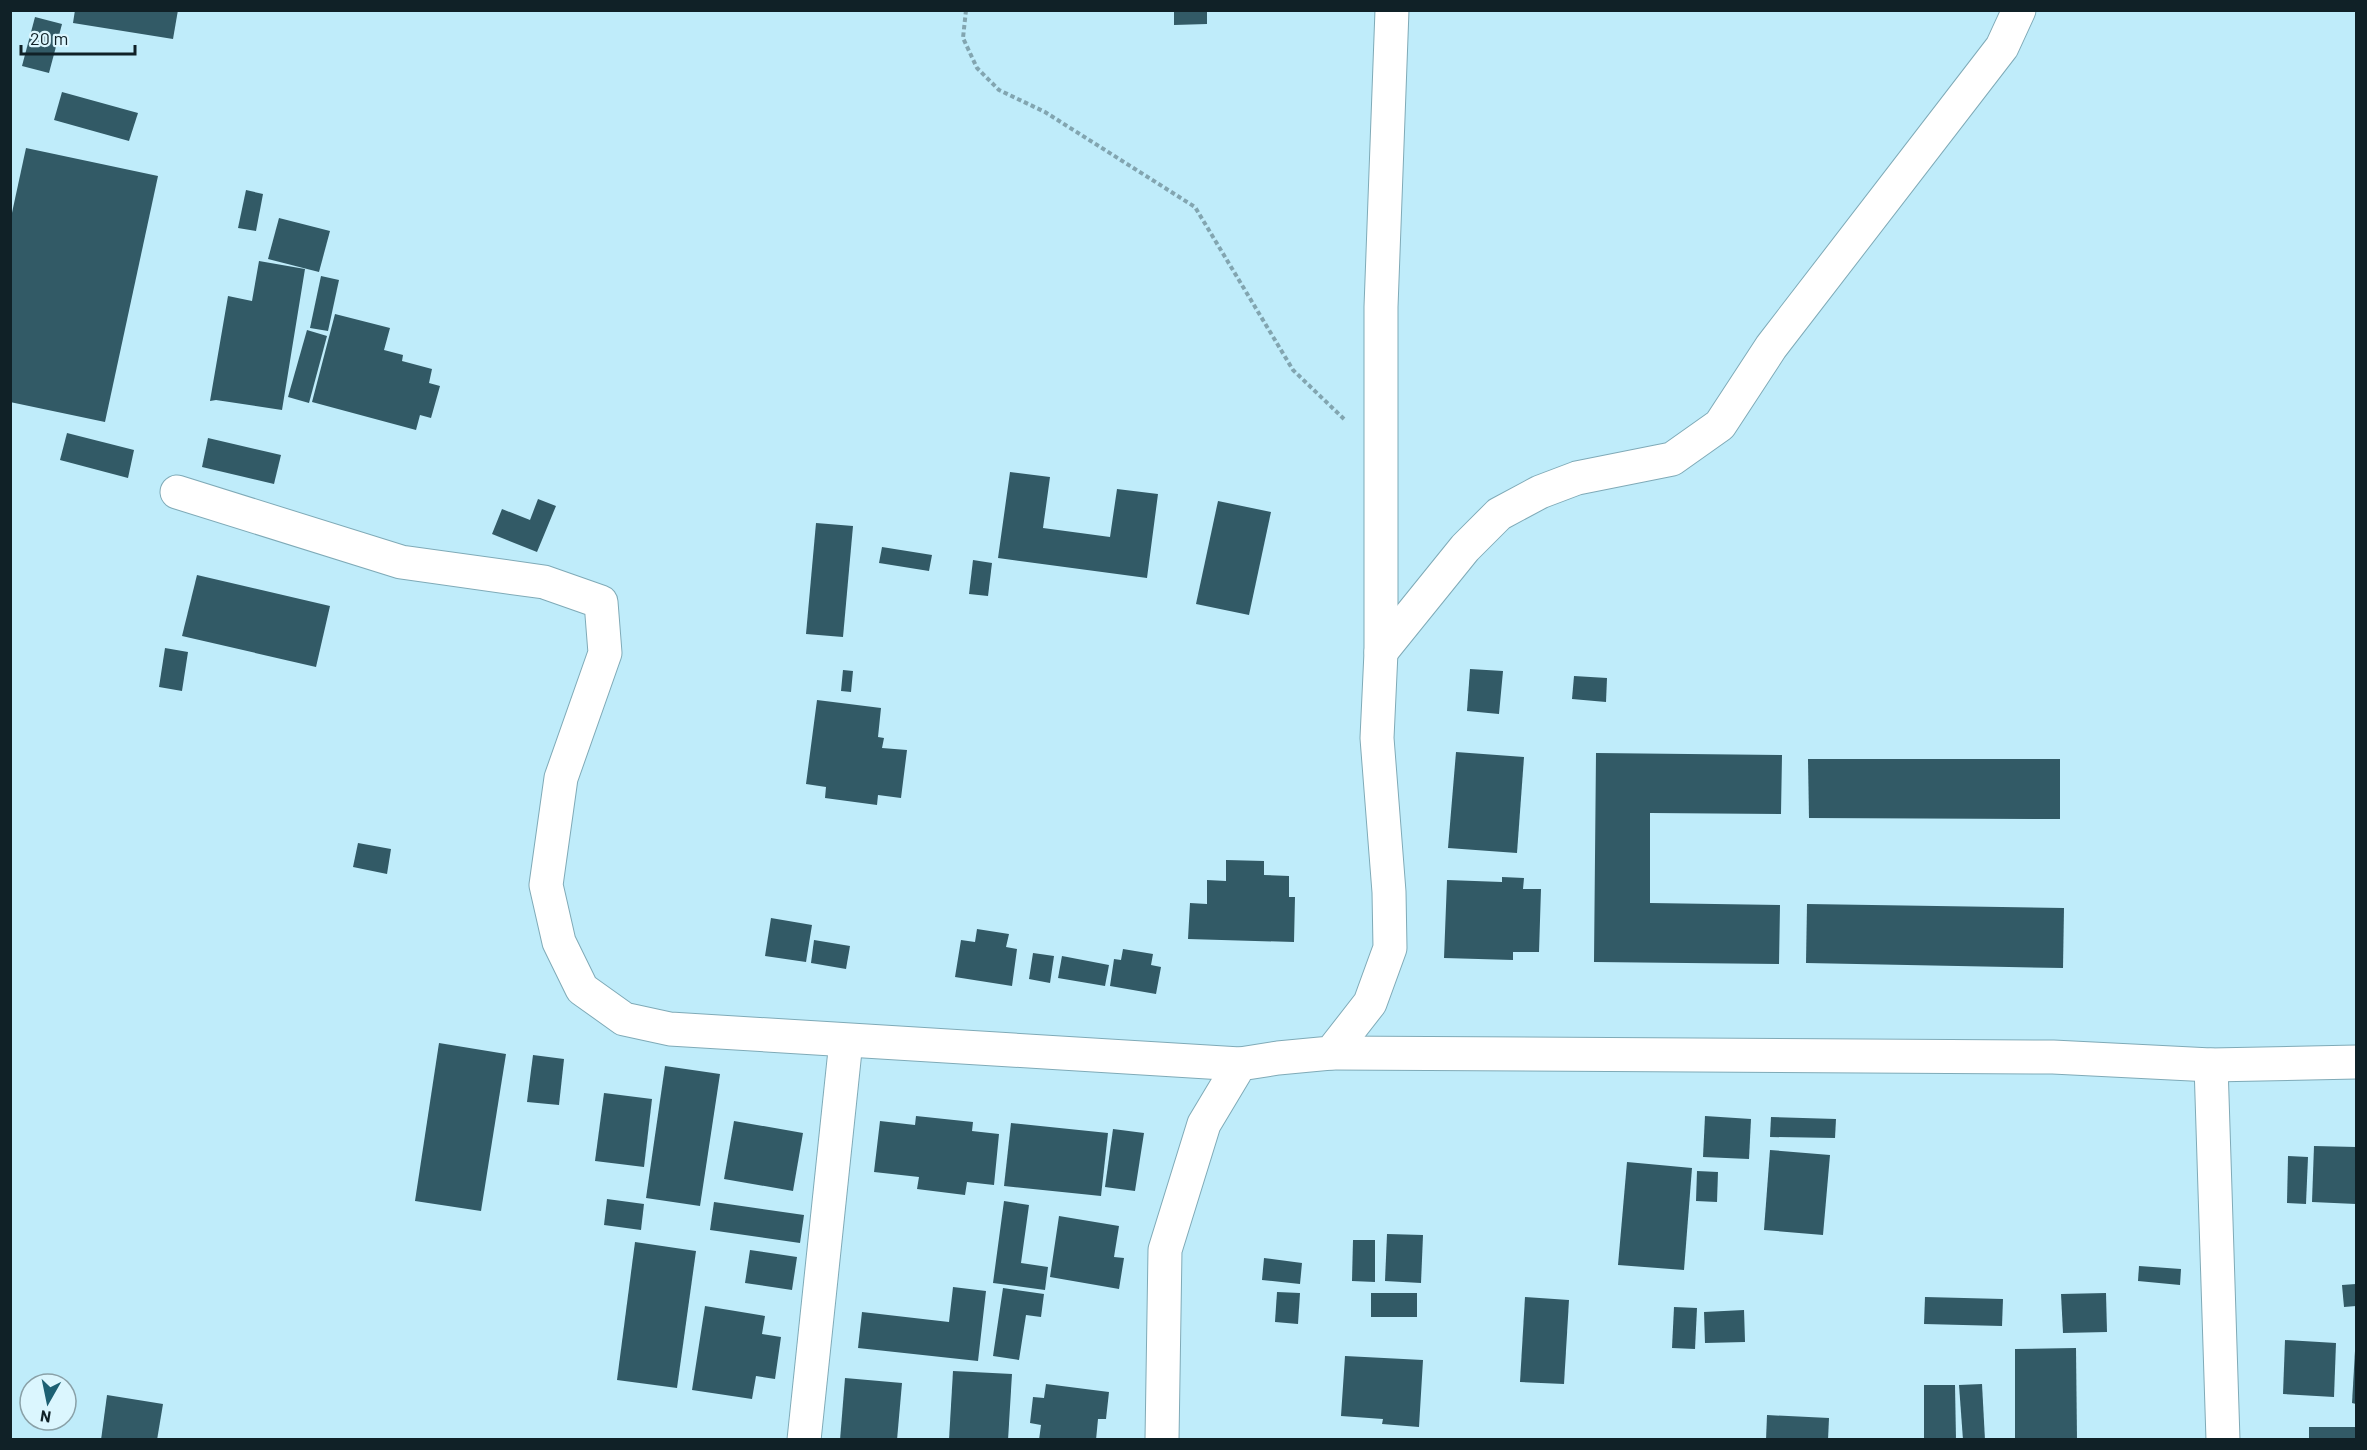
<svg xmlns="http://www.w3.org/2000/svg" width="2367" height="1450" viewBox="0 0 2367 1450" font-family="Barlow,sans-serif">
  <style>
    .building { fill: #325a66 }
    .lines { fill: none; stroke-linecap: round; stroke-linejoin: round }
    .minor-casing { stroke: #7faab7; stroke-width: 35 }
    .path { stroke: #82a5b0; stroke-width: 4; stroke-dasharray: 4.5 3; stroke-linecap: butt }
    .minor { stroke: #fff; stroke-width: 33 }
  </style>
  <rect width="100%" height="100%" fill="#bfecfa"/>
  <g class="building">
    <polygon points="75,10 178,10 173,39 73,23"/>
    <polygon points="1174,10 1207,10 1207,24 1174,25"/>
    <polygon points="35,17 62,24 49,73 22,66"/>
    <polygon points="62,92 138,113 129,141 54,120"/>
    <polygon points="26,148 158,176 105,422 10,402 10,222"/>
    <polygon points="246,190 263,194 256,231 238,228"/>
    <polygon points="279,218 330,231 319,272 268,259"/>
    <polygon points="259,261 305,269 282,410 216,400 210,401 228,296 252,301"/>
    <polygon points="321,276 339,280 328,331 310,328"/>
    <polygon points="335,314 390,328 384,350 403,355 402,361 432,369 429,383 440,386 431,418 420,415 416,430 312,402"/>
    <polygon points="307,330 327,336 309,403 288,397"/>
    <polygon points="67,433 134,450 128,478 60,460"/>
    <polygon points="208,438 281,455 274,484 202,467"/>
    <polygon points="1010,472 1050,477 1043,528 1110,537 1117,489 1158,494 1147,578 998,558"/>
    <polygon points="538,499 556,506 537,552 492,534 502,509 530,520"/>
    <polygon points="1218,501 1271,512 1249,615 1196,604"/>
    <polygon points="816,523 853,526 843,637 806,634"/>
    <polygon points="882,547 932,555 929,571 879,563"/>
    <polygon points="973,560 992,563 988,596 969,594"/>
    <polygon points="197,575 330,606 316,667 182,636"/>
    <polygon points="165,648 188,652 182,691 159,687"/>
    <polygon points="1470,669 1503,671 1499,714 1467,711"/>
    <polygon points="843,670 853,671 851,692 841,691"/>
    <polygon points="1574,676 1607,678 1606,702 1572,699"/>
    <polygon points="817,700 881,708 878,737 884,738 882,748 907,750 901,798 878,795 877,805 825,798 826,787 806,784"/>
    <polygon points="1456,752 1524,757 1517,853 1448,848"/>
    <polygon points="1596,753 1782,755 1781,814 1650,813 1650,903 1780,905 1779,964 1594,962"/>
    <polygon points="1808,759 2060,759 2060,819 1809,818"/>
    <polygon points="358,843 391,849 387,874 353,867"/>
    <polygon points="1226,860 1264,861 1264,875 1289,876 1289,897 1295,897 1294,942 1188,939 1190,903 1207,904 1207,880 1226,881"/>
    <polygon points="1502,877 1524,878 1523,889 1541,889 1539,952 1513,952 1513,960 1444,958 1447,880 1502,882"/>
    <polygon points="1807,904 2064,908 2063,968 1806,963"/>
    <polygon points="771,918 812,925 806,962 765,956"/>
    <polygon points="977,929 1009,934 1006,947 1017,949 1012,986 955,977 961,940 975,942"/>
    <polygon points="814,940 850,946 846,969 811,963"/>
    <polygon points="1123,949 1153,954 1151,965 1161,967 1156,994 1110,986 1114,959 1121,960"/>
    <polygon points="1033,953 1054,956 1050,983 1029,979"/>
    <polygon points="1062,956 1109,965 1105,986 1058,978"/>
    <polygon points="439,1043 506,1054 481,1211 415,1201"/>
    <polygon points="533,1055 564,1059 559,1105 527,1102"/>
    <polygon points="665,1066 720,1074 700,1206 646,1198"/>
    <polygon points="604,1093 652,1099 644,1167 595,1161"/>
    <polygon points="916,1116 973,1122 972,1131 999,1134 994,1185 967,1182 965,1195 917,1189 919,1177 874,1172 880,1121 915,1125"/>
    <polygon points="1705,1116 1751,1119 1749,1159 1703,1157"/>
    <polygon points="1771,1117 1836,1119 1835,1138 1770,1137"/>
    <polygon points="734,1121 803,1133 793,1191 724,1179"/>
    <polygon points="1011,1123 1108,1133 1101,1196 1004,1186"/>
    <polygon points="1113,1129 1144,1133 1135,1191 1105,1187"/>
    <polygon points="2314,1146 2356,1147 2356,1204 2312,1202"/>
    <polygon points="1770,1150 1830,1155 1823,1235 1764,1230"/>
    <polygon points="2288,1156 2308,1157 2306,1204 2287,1203"/>
    <polygon points="1627,1162 1692,1168 1684,1270 1618,1265"/>
    <polygon points="1697,1171 1718,1172 1717,1202 1696,1201"/>
    <polygon points="607,1199 644,1204 641,1230 604,1225"/>
    <polygon points="1004,1201 1029,1205 1021,1263 1048,1267 1045,1290 993,1283"/>
    <polygon points="714,1202 804,1215 800,1243 710,1230"/>
    <polygon points="1059,1216 1119,1226 1114,1257 1124,1258 1119,1289 1050,1277"/>
    <polygon points="1387,1234 1423,1235 1421,1283 1385,1281"/>
    <polygon points="1353,1240 1375,1240 1375,1282 1352,1281"/>
    <polygon points="635,1242 696,1251 677,1388 617,1380"/>
    <polygon points="750,1250 797,1257 792,1290 745,1283"/>
    <polygon points="1264,1258 1302,1263 1300,1284 1262,1280"/>
    <polygon points="2139,1266 2181,1269 2180,1285 2138,1281"/>
    <polygon points="2356,1284 2356,1306 2344,1307 2342,1285"/>
    <polygon points="953,1287 986,1291 978,1361 858,1348 862,1312 949,1322"/>
    <polygon points="1003,1288 1044,1294 1041,1317 1026,1315 1019,1360 993,1356"/>
    <polygon points="1277,1292 1300,1293 1298,1324 1275,1322"/>
    <rect x="1371" y="1293" width="46" height="24"/>
    <polygon points="2106,1293 2107,1332 2063,1333 2061,1294"/>
    <polygon points="1525,1297 1569,1300 1564,1384 1520,1382"/>
    <polygon points="1925,1297 2003,1299 2002,1326 1924,1324"/>
    <polygon points="705,1306 765,1316 762,1334 781,1337 775,1379 756,1376 752,1399 692,1390"/>
    <polygon points="1674,1307 1697,1308 1695,1349 1672,1348"/>
    <polygon points="1744,1310 1745,1342 1705,1343 1704,1312"/>
    <polygon points="2285,1340 2336,1343 2334,1397 2283,1394"/>
    <polygon points="2076,1348 2077,1440 2015,1440 2015,1349"/>
    <polygon points="2355,1351 2356,1351 2356,1404 2352,1403"/>
    <polygon points="1345,1356 1423,1360 1419,1427 1382,1424 1383,1419 1341,1416"/>
    <polygon points="953,1371 1012,1374 1008,1440 949,1440"/>
    <polygon points="845,1378 902,1383 897,1440 840,1440"/>
    <polygon points="1046,1384 1109,1392 1106,1419 1098,1419 1096,1440 1039,1440 1041,1425 1030,1423 1033,1397 1044,1398"/>
    <polygon points="1982,1384 1985,1440 1963,1440 1959,1385"/>
    <polygon points="1924,1385 1955,1385 1956,1440 1924,1440"/>
    <polygon points="107,1395 163,1404 157,1440 101,1440"/>
    <polygon points="1767,1415 1829,1418 1828,1440 1766,1440"/>
    <rect x="2309" y="1427" width="47" height="13"/>
  </g>
  <g class="lines">
    <defs>
      <g id="minor">
        <polyline points="177,492 401,562 544,582 601,602 605,653 561,778 546,885 559,942 582,989 624,1019 670,1029 1240,1064"/>
        <polyline points="1381,652 1465,548 1499,514 1540,492 1577,478 1672,459 1720,425 1771,347 2002,47 2019,10"/>
        <polyline points="1331,1053 2053,1057 2211,1065 2356,1062"/>
        <polyline points="2211,1065 2223,1440"/>
        <polyline points="804,1440 846,1041"/>
        <polyline points="1162,1440 1165,1250 1204,1124 1240,1064 1278,1058 1331,1053 1370,1003 1390,948 1389,892 1377,738 1381,652 1381,307 1392,10"/>
      </g>
    </defs>
    <use href="#minor" class="minor-casing"/>
    <polyline class="path" points="966,10 963,38 977,68 999,90 1045,112 1195,207 1293,370 1344,419"/>
    <use href="#minor" class="minor"/>
  </g>
  <rect width="2367" height="1450" fill="none" stroke="#102127" stroke-width="24"/>
  <g transform="translate(48 1402) rotate(189)"><circle r="28" fill="#dbf6fe" stroke="#8aa1a8" stroke-width="1.5"/>
  <path d="M0-4.5L10 22L0 15L-10 22Z" fill="#1c6073"/>
  <text y="-9" font-size="16" font-weight="bold" text-anchor="middle" fill="#102127">N</text>
  </g>
  <path d="M21 45v9h114v-9" fill="none" stroke="#102127" stroke-width="3"/>
  <text x="30" y="45" font-size="18" fill="#102127" stroke="#dbf6fe" stroke-width="4.5" paint-order="stroke">20 m</text>
</svg>
